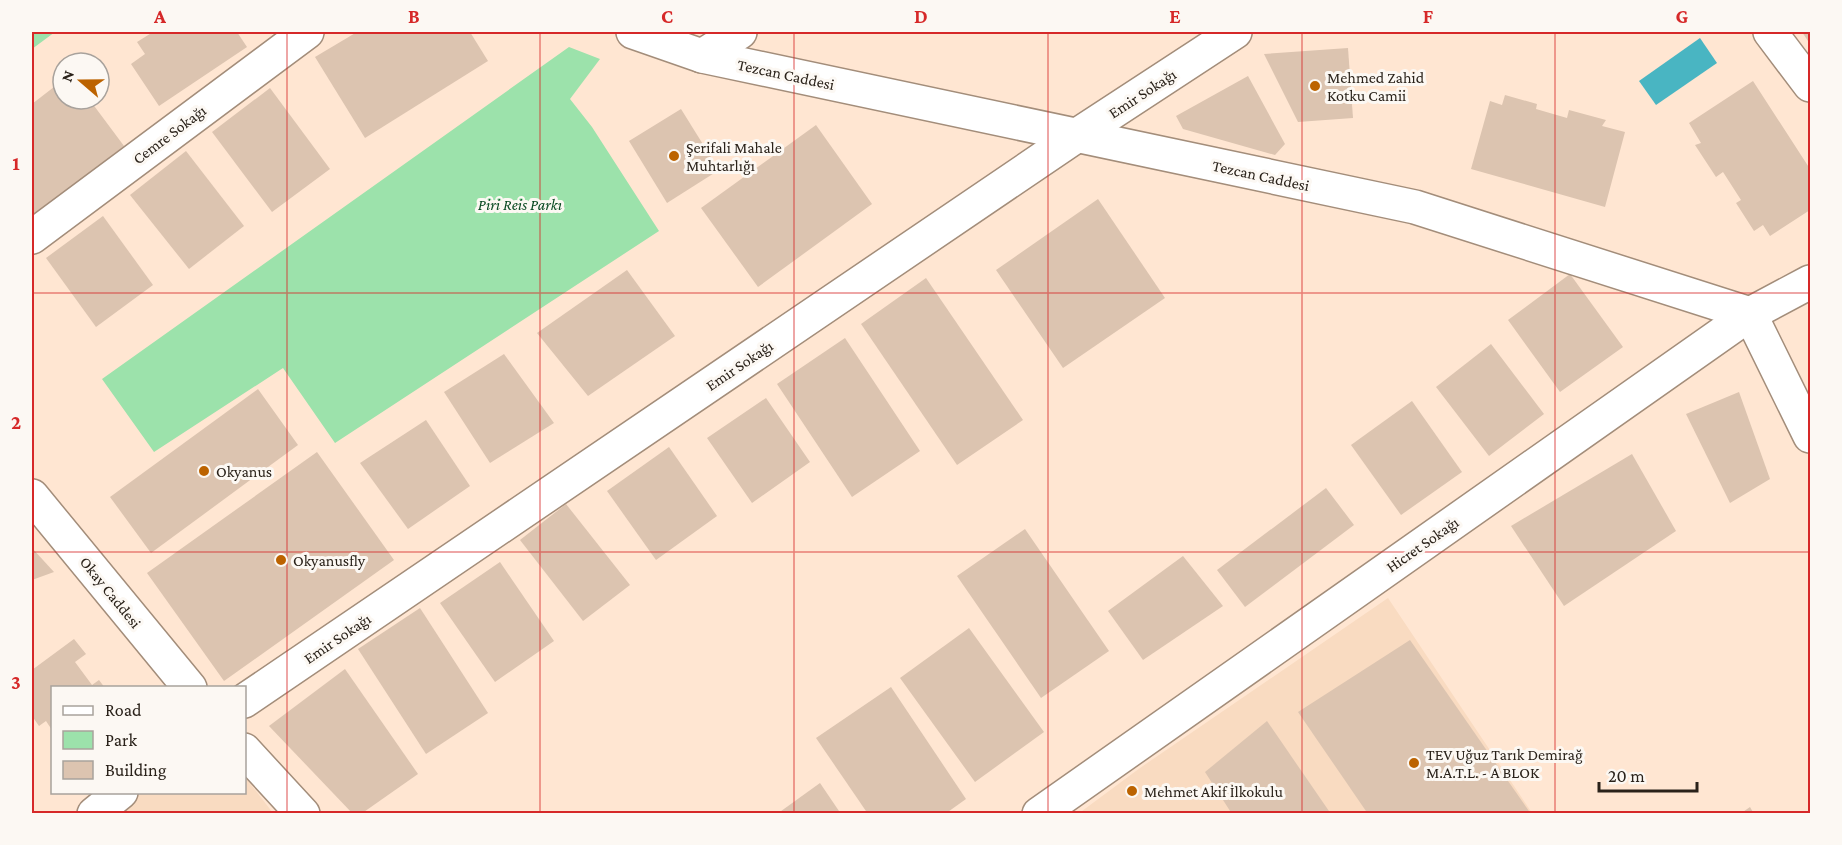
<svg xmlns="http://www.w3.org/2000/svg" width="1842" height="845" viewBox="0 0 1842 845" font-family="'Crimson Pro',serif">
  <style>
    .built { fill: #f9dbc1 }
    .green { fill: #9ce2ab }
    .water { fill: #49b5c2 }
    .building { fill: #dcc4b0 }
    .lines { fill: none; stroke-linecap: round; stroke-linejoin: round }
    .street-casing { stroke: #a38d7a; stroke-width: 36 }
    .secondary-casing { stroke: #a38d7a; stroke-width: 36 }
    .street { stroke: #fff; stroke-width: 33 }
    .secondary { stroke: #fff; stroke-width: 33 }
    .grid { fill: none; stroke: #d62828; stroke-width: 1.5; stroke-opacity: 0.55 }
    .poi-dot { fill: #bc6300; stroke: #fcf8f3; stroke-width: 2 }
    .labels { text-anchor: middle; stroke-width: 6; stroke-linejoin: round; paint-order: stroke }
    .street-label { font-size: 16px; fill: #2a221a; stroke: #fcf8f3 }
    .poi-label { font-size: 16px; fill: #2a221a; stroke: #fcf8f3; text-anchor: start }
    .park-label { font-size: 16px; font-style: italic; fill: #084921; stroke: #fcf8f3 }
    .neatline { fill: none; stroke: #d62828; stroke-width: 2 }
    .grid-label { font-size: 20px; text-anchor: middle; font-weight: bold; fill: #d62828 }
  </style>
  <rect width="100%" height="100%" fill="#ffe6d2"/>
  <g class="built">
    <polygon points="1388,598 1532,813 1078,814 1140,768"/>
    <polygon points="245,777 273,813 113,814 141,793 244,792"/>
  </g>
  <g class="green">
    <polygon points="32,32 55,32 32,49"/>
    <polygon points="569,47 600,59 570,99 592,127 659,231 335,443 283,368 154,452 102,379"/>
  </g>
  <polygon class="water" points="1700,38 1717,63 1656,105 1639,81"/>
  <g class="building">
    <polygon points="153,32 237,32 247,47 159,106 131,64 145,54 137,42"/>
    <polygon points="357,32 470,32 488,61 365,138 315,57"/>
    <polygon points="1802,32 1810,32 1810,44"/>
    <polygon points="1348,48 1353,118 1298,122 1264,54"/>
    <polygon points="1248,76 1285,144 1275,155 1183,129 1176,116"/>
    <polygon points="63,80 63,99 89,99 124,146 32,218 32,104"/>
    <polygon points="1753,81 1810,169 1810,210 1770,236 1763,225 1754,231 1736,203 1741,200 1723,172 1716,177 1695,145 1701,143 1689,123"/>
    <polygon points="270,88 330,169 272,212 212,132"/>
    <polygon points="1505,95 1537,104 1536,109 1567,118 1569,110 1606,120 1602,126 1625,132 1605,207 1471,169 1490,101 1502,105"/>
    <polygon points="681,109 719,170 667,203 629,141"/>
    <polygon points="816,125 872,204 758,287 701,208"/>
    <polygon points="186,151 244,226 189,269 130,195"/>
    <polygon points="1098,199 1165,298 1063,368 996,270"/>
    <polygon points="103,216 153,285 96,327 46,258"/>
    <polygon points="627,270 675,336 588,396 537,333"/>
    <polygon points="1570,274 1623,347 1560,392 1508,320"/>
    <polygon points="926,278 1023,420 957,465 861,324"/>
    <polygon points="845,338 920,451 852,497 777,384"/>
    <polygon points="1491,344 1544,414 1489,456 1436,387"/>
    <polygon points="504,354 554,423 490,463 444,392"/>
    <polygon points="258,389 298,445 151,553 110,497"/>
    <polygon points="1739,392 1770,479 1730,503 1686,414"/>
    <polygon points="766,398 810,462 752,503 707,438"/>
    <polygon points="1412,401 1462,472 1401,515 1351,445"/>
    <polygon points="426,420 470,486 408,529 360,463"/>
    <polygon points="669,447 717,516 656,560 607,491"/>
    <polygon points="317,452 394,560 224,681 147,573"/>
    <polygon points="1632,454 1676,531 1564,606 1511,526"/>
    <polygon points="1326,488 1354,525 1245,607 1217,570"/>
    <polygon points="566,504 630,585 583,621 520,540"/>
    <polygon points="1025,529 1109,651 1041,698 957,576"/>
    <polygon points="32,548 54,572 32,580"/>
    <polygon points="1183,556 1223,606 1143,660 1108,611"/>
    <polygon points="500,562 554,641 495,682 440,603"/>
    <polygon points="420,608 488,713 426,754 358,649"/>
    <polygon points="969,628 1044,732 975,782 900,678"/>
    <polygon points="74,639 86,654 75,662 92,685 99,680 105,688 52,688 52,730 46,721 39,726 32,716 32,670"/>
    <polygon points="1410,640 1531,814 1368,814 1298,712"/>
    <polygon points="345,669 418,774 361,814 353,814 269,726"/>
    <polygon points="891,687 966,799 945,814 868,814 816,738"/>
    <polygon points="1267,721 1331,814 1232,814 1205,772"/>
    <polygon points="820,783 841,814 777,814"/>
    <polygon points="1750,807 1754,814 1740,814"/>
  </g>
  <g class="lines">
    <defs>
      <g id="street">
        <polyline points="1770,32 1810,85"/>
        <polyline points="702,56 740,32"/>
        <polyline points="32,237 307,32"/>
        <polyline points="32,496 190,688"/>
        <polyline points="244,701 1076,136 1235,32"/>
        <polyline points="244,750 303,814"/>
        <polyline points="94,814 121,792"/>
        <polyline points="1039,814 1750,314 1810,282"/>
      </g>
      <polyline id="secondary" points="633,32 702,56 1415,207 1750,314 1810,436"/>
    </defs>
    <use href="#street" class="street-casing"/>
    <use href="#secondary" class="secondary-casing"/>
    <use href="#street" class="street"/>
    <use href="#secondary" class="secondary"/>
  </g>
  <path class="grid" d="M 287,32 L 287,814M 540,32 L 540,814M 794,32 L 794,814M 1048,32 L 1048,814M 1302,32 L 1302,814M 1555,32 L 1555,814M 32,293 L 1810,293M 32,552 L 1810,552"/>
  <g class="poi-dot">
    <circle cx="1315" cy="86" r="6"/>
    <circle cx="674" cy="156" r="6"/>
    <circle cx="204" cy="471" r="6"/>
    <circle cx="281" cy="560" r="6"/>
    <circle cx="1414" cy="763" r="6"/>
    <circle cx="1132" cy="791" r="6"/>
  </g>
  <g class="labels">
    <g class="street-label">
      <text transform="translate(786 74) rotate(12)" y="6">Tezcan Caddesi</text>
      <text transform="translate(1142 93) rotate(-33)" y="6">Emir Sokağı</text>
      <text transform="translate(169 134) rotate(-37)" y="6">Cemre Sokağı</text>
      <text transform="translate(1261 175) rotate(12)" y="6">Tezcan Caddesi</text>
      <text transform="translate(739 365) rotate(-34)" y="6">Emir Sokağı</text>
      <text transform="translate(1422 544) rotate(-35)" y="6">Hicret Sokağı</text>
      <text transform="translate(111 592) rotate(51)" y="6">Okay Caddesi</text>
      <text transform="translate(337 638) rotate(-34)" y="6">Emir Sokağı</text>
    </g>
    <g class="poi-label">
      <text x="1327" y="83">Mehmed Zahid<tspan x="1327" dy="18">Kotku Camii</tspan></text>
      <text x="686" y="153">Şerifali Mahale<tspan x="686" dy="18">Muhtarlığı</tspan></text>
      <text x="216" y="477">Okyanus</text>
      <text x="293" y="566">Okyanusfly</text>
      <text x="1426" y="760">TEV Uğuz Tarık Demirağ<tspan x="1426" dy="18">M.A.T.L. - A BLOK</tspan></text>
      <text x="1144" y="797">Mehmet Akif İlkokulu</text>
    </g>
    <g class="park-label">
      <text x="520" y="210">Piri Reis Parkı</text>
    </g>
  </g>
  <rect width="1842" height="845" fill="none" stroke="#fcf8f3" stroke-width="66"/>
  <rect x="51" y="686" width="195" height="108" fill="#fcf8f3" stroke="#a8a29c" stroke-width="1.5"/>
  <rect x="63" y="706" width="30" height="9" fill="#ffffff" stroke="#a8a29c" stroke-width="1.5"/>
  <text x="105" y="716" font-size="18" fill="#2a221a">Road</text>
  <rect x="63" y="731" width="30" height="18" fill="#9ce2ab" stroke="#a8a29c" stroke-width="1.5"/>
  <text x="105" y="746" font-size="18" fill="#2a221a">Park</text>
  <rect x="63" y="761" width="30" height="18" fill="#dcc4b0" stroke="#a8a29c" stroke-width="1.5"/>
  <text x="105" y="776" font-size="18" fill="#2a221a">Building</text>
  <g transform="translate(81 81) rotate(290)"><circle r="28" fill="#fcf8f3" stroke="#a8a29c" stroke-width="1.5"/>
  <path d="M0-4.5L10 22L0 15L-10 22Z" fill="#bc6300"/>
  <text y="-9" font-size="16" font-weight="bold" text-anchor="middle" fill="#2a221a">N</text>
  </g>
  <path d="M1599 782v9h98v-9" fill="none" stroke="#2a221a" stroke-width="3"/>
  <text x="1608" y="782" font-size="18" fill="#2a221a" stroke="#fcf8f3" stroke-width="4.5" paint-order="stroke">20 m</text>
  <rect x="33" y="33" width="1776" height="779" class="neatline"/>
  <g class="grid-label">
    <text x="160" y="23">A</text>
    <text x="414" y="23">B</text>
    <text x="667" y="23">C</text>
    <text x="921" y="23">D</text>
    <text x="1175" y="23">E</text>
    <text x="1428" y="23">F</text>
    <text x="1682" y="23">G</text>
    <text x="16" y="170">1</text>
    <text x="16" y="429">2</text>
    <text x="16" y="689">3</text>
  </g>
</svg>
